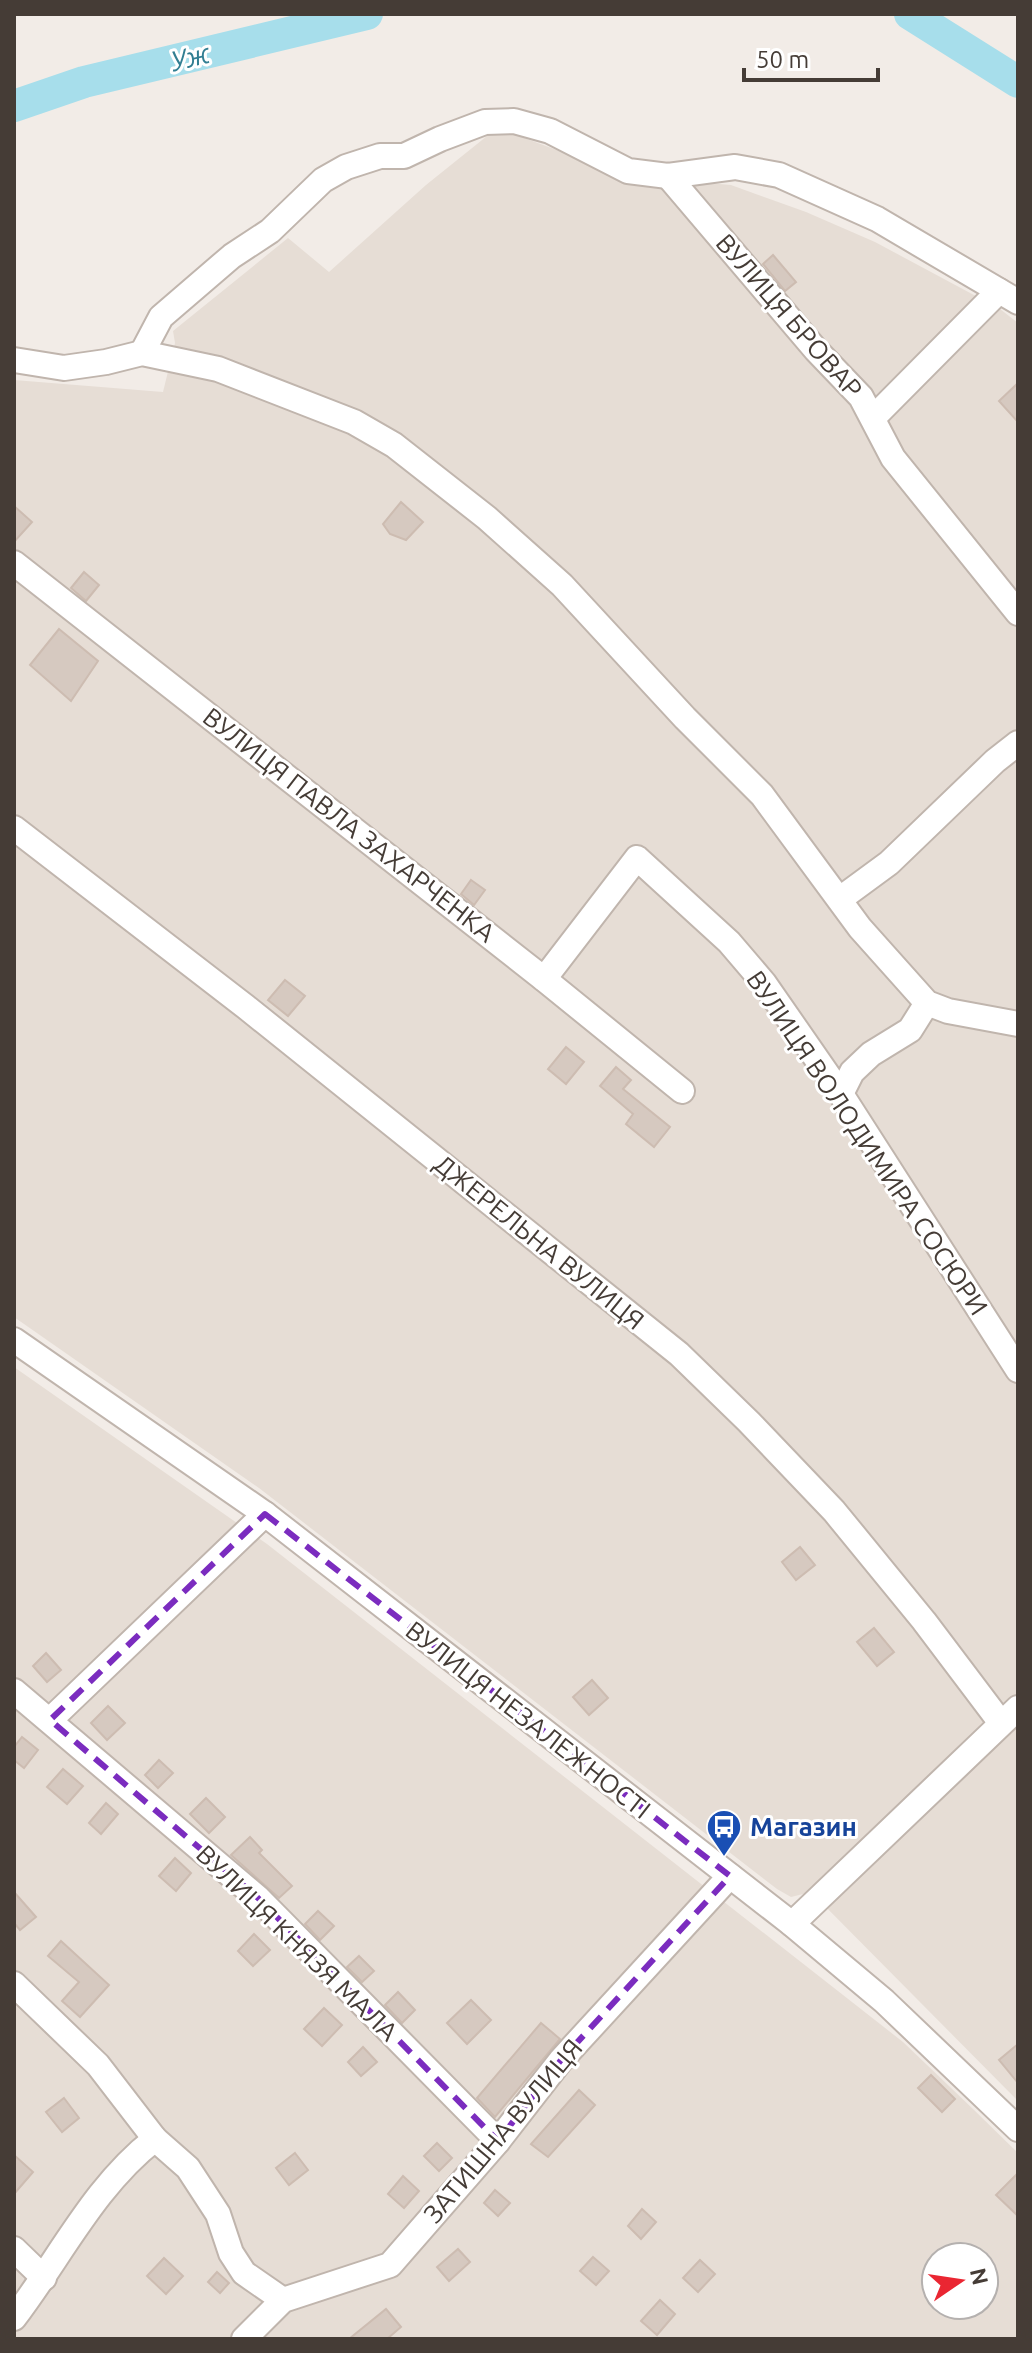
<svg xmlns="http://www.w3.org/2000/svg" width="1032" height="2353" viewBox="0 0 1032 2353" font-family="Ubuntu,sans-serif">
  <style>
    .residential { fill: #e6ddd5; fill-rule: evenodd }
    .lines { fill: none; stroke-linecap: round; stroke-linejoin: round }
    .river { stroke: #a7deeb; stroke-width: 32 }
    .building { fill: #d6c9c0; stroke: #cdbcb1; stroke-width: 2 }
    .minor-casing { stroke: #c0b5ad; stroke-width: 28 }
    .minor { stroke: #fff; stroke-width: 24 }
    .marked { fill: none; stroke: #7b2cbf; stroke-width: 6; stroke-dasharray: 16 10; stroke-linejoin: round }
    .labels { text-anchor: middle; stroke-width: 6; stroke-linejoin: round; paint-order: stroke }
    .street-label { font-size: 26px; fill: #453c36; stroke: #fff }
    .transit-label { font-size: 26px; font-weight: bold; fill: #164399; stroke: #fff; text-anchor: start }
    .water-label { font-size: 28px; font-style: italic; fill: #317e92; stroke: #fff }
  </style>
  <rect width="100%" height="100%" fill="#f2ece7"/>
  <g class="residential">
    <polygon points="497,128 627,176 731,185 806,212 875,242 1000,309 1018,323 1018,2101 811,1892 791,1897 777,1889 259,1488 14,1317 14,380 163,392 175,343 173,331 288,238 329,272 426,185"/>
    <path d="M 14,1367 L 267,1544 L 903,2042 L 973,2109 L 1018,2153 L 1018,2339 L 14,2339 ZM 936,2257 L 984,2257 L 984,2305 L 936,2305 Z"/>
  </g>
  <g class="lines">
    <g class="river">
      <polyline points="910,14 1018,82"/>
      <polyline points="14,106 84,82 367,14"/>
    </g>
  </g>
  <g class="building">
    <polygon points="773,255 796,282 785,291 763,264"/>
    <polygon points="1018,383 1018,422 999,401"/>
    <polygon points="401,502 423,522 406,540 390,534 383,524"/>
    <polygon points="14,506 32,522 14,542"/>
    <polygon points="84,572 99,585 86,601 71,588"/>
    <polygon points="59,629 98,661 71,701 30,665"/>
    <polygon points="471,880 485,890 474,905 461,894"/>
    <polygon points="285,980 305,996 288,1016 268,1000"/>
    <polygon points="566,1047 584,1062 566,1084 548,1069"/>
    <polygon points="616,1067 631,1080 623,1089 670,1127 654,1147 626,1124 633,1114 600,1086"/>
    <polygon points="800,1547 815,1565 796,1580 782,1562"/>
    <polygon points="874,1628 894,1652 877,1666 857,1642"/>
    <polygon points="46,1653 61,1670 47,1682 33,1666"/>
    <polygon points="592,1680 608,1698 589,1715 573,1697"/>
    <polygon points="108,1706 125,1723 107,1740 91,1723"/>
    <polygon points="22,1737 38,1750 24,1768 14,1760 14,1747"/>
    <polygon points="159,1760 173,1773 158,1788 145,1775"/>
    <polygon points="63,1769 83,1786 67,1804 47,1787"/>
    <polygon points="206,1798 225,1817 209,1833 190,1814"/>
    <polygon points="106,1803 118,1814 101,1834 89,1823"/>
    <polygon points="250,1837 262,1850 259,1853 292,1886 279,1898 231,1855"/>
    <polygon points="175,1858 191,1873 176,1891 159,1876"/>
    <polygon points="14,1892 36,1917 20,1930 14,1923"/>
    <polygon points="318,1911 334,1926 320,1940 305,1924"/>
    <polygon points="254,1934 270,1950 253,1966 238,1951"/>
    <polygon points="61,1941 109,1985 80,2017 62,2001 79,1982 48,1956"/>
    <polygon points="359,1956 374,1971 362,1982 347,1967"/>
    <polygon points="398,1992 415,2010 402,2023 385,2005"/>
    <polygon points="471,2000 491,2020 467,2044 447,2023"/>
    <polygon points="324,2008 342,2025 322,2046 304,2029"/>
    <polygon points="541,2023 560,2039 495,2117 477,2098"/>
    <polygon points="1018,2044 1018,2083 999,2060"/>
    <polygon points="363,2047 377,2062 361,2076 348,2062"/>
    <polygon points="931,2075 955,2099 942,2112 918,2088"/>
    <polygon points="579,2090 595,2105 548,2157 531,2144"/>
    <polygon points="64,2098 79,2118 62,2132 46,2112"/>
    <polygon points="437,2143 452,2158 439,2171 424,2156"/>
    <polygon points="295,2153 308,2170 289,2185 276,2168"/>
    <polygon points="14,2155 33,2172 14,2194"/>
    <polygon points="1018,2173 1018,2216 996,2195"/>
    <polygon points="403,2176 419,2191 404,2208 388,2194"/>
    <polygon points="495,2190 510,2203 498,2216 484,2203"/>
    <polygon points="642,2209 656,2222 641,2239 628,2226"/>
    <polygon points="458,2249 470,2262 449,2281 437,2267"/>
    <polygon points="593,2257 609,2271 596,2285 580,2271"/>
    <polygon points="164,2258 183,2276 166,2294 147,2276"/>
    <polygon points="700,2260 715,2274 698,2292 683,2278"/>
    <polygon points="217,2272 229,2283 220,2293 208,2282"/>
    <polygon points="660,2300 675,2314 657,2335 641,2321"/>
    <polygon points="386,2309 401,2327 387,2339 349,2339"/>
  </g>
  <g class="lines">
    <defs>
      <g id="minor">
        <polyline points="668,176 816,350 861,397 893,458 1018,613"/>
        <polyline points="142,353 161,317 232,256 270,231 323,180 346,167 380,156 404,156 440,139 485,122 514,121 550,131 628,171 668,176 735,167 779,175 877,219 1018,302"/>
        <polyline points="14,360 64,368 106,362 142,353 218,369 354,422 394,445 487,518 562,585 685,718 762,795 860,928 927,1003 948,1011 1018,1024"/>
        <polyline points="873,418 999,291"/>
        <polyline points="14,563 544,979 682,1091"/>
        <polyline points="14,828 246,1007 679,1354 749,1422 834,1511 924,1621 1001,1723"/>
        <polyline points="840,899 889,863 995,761 1018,743"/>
        <polyline points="544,979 637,858 729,942 764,983 841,1094 1018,1370"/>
        <polyline points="841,1094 852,1072 871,1054 910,1030 927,1003"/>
        <polyline points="14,1340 265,1514 792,1924 884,2001 1018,2129"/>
        <polyline points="14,1691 258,1898 498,2141"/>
        <polyline points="50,1720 265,1514"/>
        <polyline points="792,1924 1018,1708"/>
        <polyline points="14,1984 98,2065 155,2139 188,2168 218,2214 231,2253 244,2273 283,2300"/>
        <polyline points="14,2249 44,2278"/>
        <path d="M 14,2318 C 60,2258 94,2186 155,2139"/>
        <polyline points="244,2339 283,2300 390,2265 498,2141 561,2060 730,1876"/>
      </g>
    </defs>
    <use href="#minor" class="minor-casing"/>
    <use href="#minor" class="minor"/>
  </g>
  <path class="marked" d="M 265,1514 L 730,1876 L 561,2060 L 498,2141 L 258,1898 L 50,1720 Z"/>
  <defs>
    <symbol id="bus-pin" viewBox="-11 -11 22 30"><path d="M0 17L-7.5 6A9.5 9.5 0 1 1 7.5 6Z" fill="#1a4fb4" stroke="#fff"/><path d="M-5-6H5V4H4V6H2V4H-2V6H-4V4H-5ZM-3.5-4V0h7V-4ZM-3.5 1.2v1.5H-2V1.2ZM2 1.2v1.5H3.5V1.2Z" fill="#fff"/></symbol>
  </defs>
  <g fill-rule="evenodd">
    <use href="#bus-pin" x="704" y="1807" width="40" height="54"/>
  </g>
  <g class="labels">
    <g class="street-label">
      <text transform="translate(789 316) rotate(49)" y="9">ВУЛИЦЯ БРОВАР</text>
      <text transform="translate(349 825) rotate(38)" y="9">ВУЛИЦЯ ПАВЛА ЗАХАРЧЕНКА</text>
      <text transform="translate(867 1143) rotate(56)" y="9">ВУЛИЦЯ ВОЛОДИМИРА СОСЮРИ</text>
      <text transform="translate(539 1242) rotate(39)" y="9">ДЖЕРЕЛЬНА ВУЛИЦЯ</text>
      <text transform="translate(528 1720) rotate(38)" y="9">ВУЛИЦЯ НЕЗАЛЕЖНОСТІ</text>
      <text transform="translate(297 1943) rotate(44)" y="9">ВУЛИЦЯ КНЯЗЯ МАЛА</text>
      <text transform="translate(503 2131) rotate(-50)" y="9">ЗАТИШНА ВУЛИЦЯ</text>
    </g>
    <g class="transit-label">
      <text x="750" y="1836">Магазин</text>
    </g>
    <g class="water-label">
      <text transform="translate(190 57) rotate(-14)" y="10">Уж</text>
    </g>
  </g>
  <rect width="1032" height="2353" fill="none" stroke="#453c36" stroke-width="32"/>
  <g transform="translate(960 2281) rotate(77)"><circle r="38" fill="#ffffff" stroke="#b5b1af" stroke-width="2"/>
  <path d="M0-6L14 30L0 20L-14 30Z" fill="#ea2632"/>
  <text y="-12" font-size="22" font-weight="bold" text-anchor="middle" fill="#453c36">N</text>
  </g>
  <path d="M744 68v12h134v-12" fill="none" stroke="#453c36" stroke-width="4"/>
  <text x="756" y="68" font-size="24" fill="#453c36" stroke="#ffffff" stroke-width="6" paint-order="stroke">50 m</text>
</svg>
